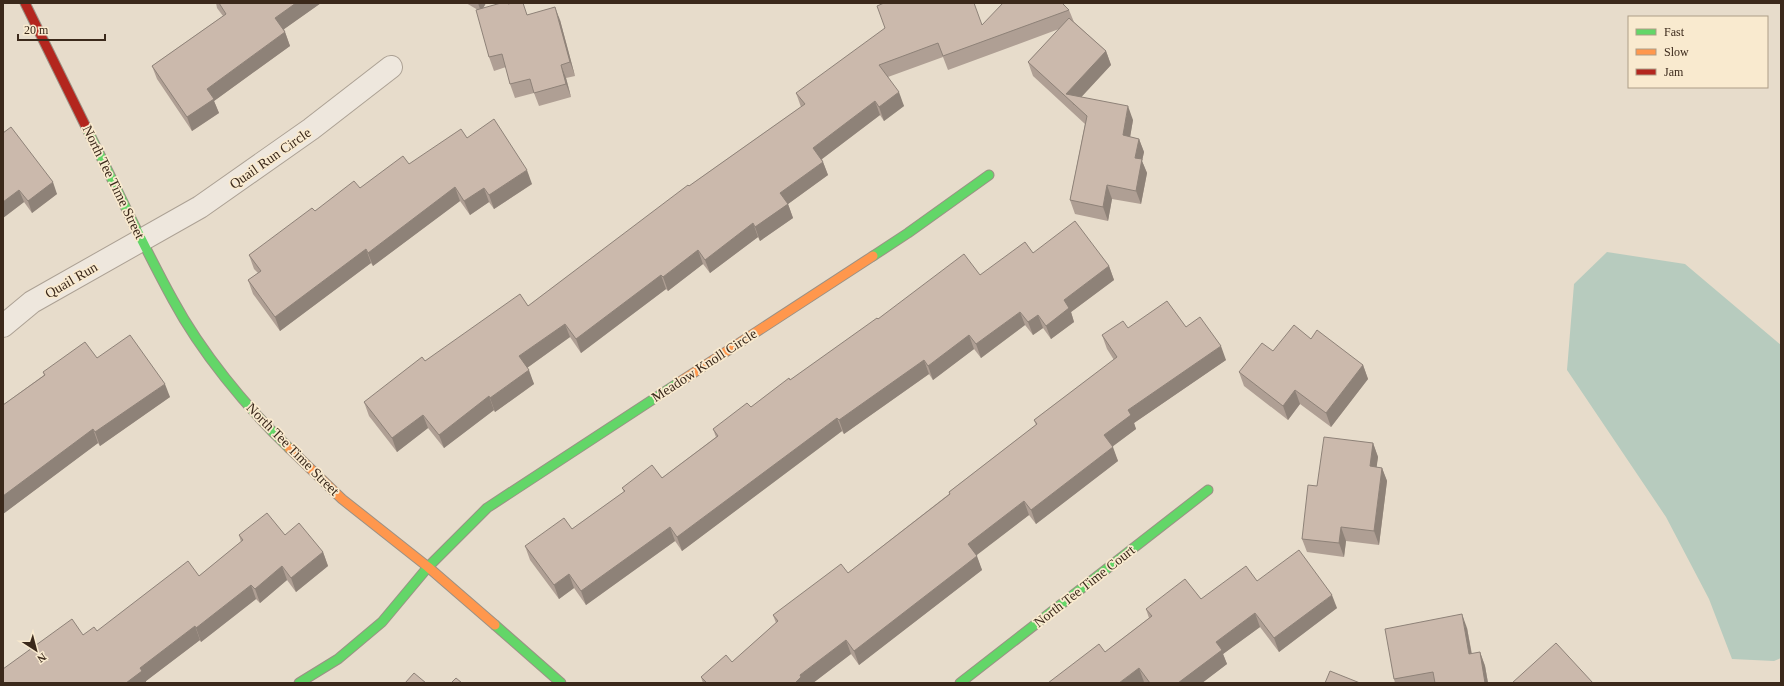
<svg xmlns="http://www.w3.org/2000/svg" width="1784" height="686" viewBox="0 0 1784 686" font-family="'Times New Roman',serif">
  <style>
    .water { fill: #b7cbbe }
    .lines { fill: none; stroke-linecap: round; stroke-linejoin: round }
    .street-casing { stroke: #aca194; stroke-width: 24 }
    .fast-casing { stroke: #9b9185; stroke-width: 11 }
    .slow-casing { stroke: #9b9185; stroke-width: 11 }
    .jam-casing { stroke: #9b9185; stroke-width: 11 }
    .street { stroke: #eee7dd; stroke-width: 22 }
    .fast { stroke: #63d668; stroke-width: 9 }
    .slow { stroke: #ff974d; stroke-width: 9 }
    .jam { stroke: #b3261e; stroke-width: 9 }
    .wall { fill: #af9f94 }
    .shaded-wall { fill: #8e8278 }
    .building { fill: #cbb9ac; stroke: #8e8278 }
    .labels { text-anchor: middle; stroke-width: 3.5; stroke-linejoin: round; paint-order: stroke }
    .street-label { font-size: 14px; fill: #3b291b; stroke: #f9eacf }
  </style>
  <rect width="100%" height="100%" fill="#e7dccb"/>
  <polygon class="water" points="1607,252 1685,264 1781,345 1781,658 1774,661 1732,659 1709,599 1666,517 1567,370 1574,284"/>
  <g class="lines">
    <defs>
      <polyline id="street" points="3,326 32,302 200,207 311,129 391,67"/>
      <g id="fast">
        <path d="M 87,129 C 116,186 142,244 173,300 C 201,352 246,407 289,448"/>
        <polyline points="873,256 908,233 989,175"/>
        <polyline points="495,625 561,683"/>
        <polyline points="299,683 338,659 382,622 428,567 487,508 678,383"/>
        <polyline points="960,683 1208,490"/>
      </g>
      <g id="slow">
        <polyline points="678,383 873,256"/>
        <polyline points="289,448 342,499 428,567 495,625"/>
      </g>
      <polyline id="jam" points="25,3 87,129"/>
    </defs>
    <use href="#street" class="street-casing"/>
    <use href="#fast" class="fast-casing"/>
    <use href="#slow" class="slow-casing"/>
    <use href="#jam" class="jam-casing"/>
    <use href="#street" class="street"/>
    <use href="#fast" class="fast"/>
    <use href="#slow" class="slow"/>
    <use href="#jam" class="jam"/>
  </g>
  <g class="wall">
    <polygon points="216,3 321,3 284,29 285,32 290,46 214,101 219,113 192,131 157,79 152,66 223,16 217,8"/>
    <polygon points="466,3 486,3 483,8 508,4 527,15 560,20 575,76 566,78 571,97 539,106 534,93 515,98 510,84 506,67 494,71 489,57 478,10"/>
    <polygon points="1069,10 1074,22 1106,51 1111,65 1081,97 1133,120 1130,137 1139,139 1144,152 1142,161 1147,173 1141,204 1112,199 1108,221 1075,214 1070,200 1085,124 1033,76 1028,62 1059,29 948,70 943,57 888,77 904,106 884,121 880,115 822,159 823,162 828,175 788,204 793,218 760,241 758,237 710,273 703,264 668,291 666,289 581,353 570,337 527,368 534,384 495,412 494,410 444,448 428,428 397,452 369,416 364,402 425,361 528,306 689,186 801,107 796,93 982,25"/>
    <polygon points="3,133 57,194 32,213 24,202 3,218"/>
    <polygon points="467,138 532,184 494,209 489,202 470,215 460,201 373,266 371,263 280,331 253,294 248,280 258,273 254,269 249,255 315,211 409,164"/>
    <polygon points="1033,253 1109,266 1114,280 1071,312 1074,322 1051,339 1043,328 1033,335 1025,325 981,358 974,349 933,380 929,374 844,434 842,431 682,551 675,541 586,605 574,588 559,599 530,560 525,546 572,529 624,492 622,488 662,478 716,437 713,429 751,407 878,319 980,275"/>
    <polygon points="1186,327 1226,360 1134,423 1136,429 1112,447 1118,461 1036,524 1029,515 976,555 982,570 859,665 851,654 813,683 703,683 701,677 732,662 776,623 773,615 848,573 949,494 949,492 1036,425 1034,420 1114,360 1107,349 1102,335 1128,328"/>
    <polygon points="1311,339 1363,365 1368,379 1331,427 1300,404 1288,420 1244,386 1239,372 1273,351"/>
    <polygon points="97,358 170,397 100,446 98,443 3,514 3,405 44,375 43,372"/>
    <polygon points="1373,443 1378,457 1376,467 1382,468 1387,481 1379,545 1346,541 1344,557 1307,552 1302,539 1317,486"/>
    <polygon points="239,535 285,535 323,552 328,566 296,592 287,580 260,603 256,599 201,642 200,640 146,681 83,635 97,631 199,576 241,542"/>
    <polygon points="1257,581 1337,608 1279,652 1260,627 1223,654 1227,664 1202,683 1145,683 1105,652 1149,618 1146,609 1201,599"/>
    <polygon points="1467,628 1472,654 1480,652 1485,666 1488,683 1395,683 1394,679"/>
  </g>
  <g class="shaded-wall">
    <polygon points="296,3 321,3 280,32 275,18"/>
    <polygon points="478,3 486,3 481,12"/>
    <polygon points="555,7 560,20 575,76 570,62"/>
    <polygon points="285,32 290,46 214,101 219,113 192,131 187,117 207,89"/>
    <polygon points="1106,51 1111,65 1074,105 1066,94"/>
    <polygon points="561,65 566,78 571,97 566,84"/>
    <polygon points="899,92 904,106 884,121 879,107"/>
    <polygon points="875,101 880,115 818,162 813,148"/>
    <polygon points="1128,106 1133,120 1128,149 1123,135"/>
    <polygon points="1139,139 1144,152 1142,161 1147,173 1141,204 1136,191 1135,158"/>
    <polygon points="823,162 828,175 788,204 793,218 760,241 755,227 780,193"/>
    <polygon points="527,170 532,184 494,209 489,195"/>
    <polygon points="53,182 57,194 32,213 28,201"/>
    <polygon points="1107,185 1112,199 1108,221 1103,207"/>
    <polygon points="455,187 460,201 373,266 368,253"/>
    <polygon points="484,188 489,202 470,215 464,201"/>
    <polygon points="19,190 24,202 3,218 3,202"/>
    <polygon points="753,223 758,237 710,273 705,260"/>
    <polygon points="366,249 371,263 280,331 275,317"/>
    <polygon points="698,250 703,264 668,291 663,277"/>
    <polygon points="1109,266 1114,280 1071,312 1074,322 1051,339 1046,326 1064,300"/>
    <polygon points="661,275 666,289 581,353 576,339"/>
    <polygon points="1020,312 1025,325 981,358 976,344"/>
    <polygon points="1038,315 1043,328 1033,335 1028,322"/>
    <polygon points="565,324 570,337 524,370 519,356"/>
    <polygon points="969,335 974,349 933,380 928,366"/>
    <polygon points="1221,346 1226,360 1134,423 1136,429 1109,449 1104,435 1128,410"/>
    <polygon points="924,360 929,374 844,434 839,420"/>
    <polygon points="1363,365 1368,379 1331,427 1326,413"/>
    <polygon points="529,370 534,384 495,412 490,398"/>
    <polygon points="165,384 170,397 100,446 95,432"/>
    <polygon points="1295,390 1300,404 1288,420 1283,406"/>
    <polygon points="489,396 494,410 444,448 439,435"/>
    <polygon points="423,415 428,428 397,452 392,438"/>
    <polygon points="837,418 842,431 682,551 677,537"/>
    <polygon points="93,429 98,443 3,514 3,496"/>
    <polygon points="1373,443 1378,457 1375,480 1370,466"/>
    <polygon points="1113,447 1118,461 1036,524 1031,510"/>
    <polygon points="1382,468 1387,481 1379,545 1374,531"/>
    <polygon points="1024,501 1029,515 973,558 968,544"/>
    <polygon points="670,527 675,541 586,605 581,591"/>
    <polygon points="1341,527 1346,541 1344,557 1339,543"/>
    <polygon points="323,552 328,566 296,592 291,578"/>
    <polygon points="977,556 982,570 859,665 854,651"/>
    <polygon points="282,566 287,580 260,603 255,589"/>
    <polygon points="569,574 574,588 559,599 554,585"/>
    <polygon points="251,585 256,599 201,642 196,628"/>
    <polygon points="1332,595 1337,608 1279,652 1274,638"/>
    <polygon points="1255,613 1260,627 1223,654 1227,664 1202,683 1178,683 1216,642"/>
    <polygon points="1462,614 1467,628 1474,668 1469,654"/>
    <polygon points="195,626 200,640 146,681 146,683 126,683 140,668"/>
    <polygon points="846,640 851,654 813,683 795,683 800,675"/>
    <polygon points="1480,652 1485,666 1488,683 1485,683"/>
    <polygon points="1139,668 1144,682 1142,683 1119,683"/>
  </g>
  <g class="building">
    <polygon points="219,3 296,3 275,18 285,32 207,89 214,99 187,117 152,66 226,14"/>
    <polygon points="501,3 508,3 508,4 512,3 523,3 527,15 555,7 570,62 561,65 566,84 534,93 530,79 510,84 502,54 489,57 476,10"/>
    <polygon points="884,3 974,3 982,25 1003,3 1062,3 1069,10 943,56 938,43 879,65 899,92 879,107 875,101 813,148 823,162 780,193 788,204 755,227 753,223 705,260 698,250 663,277 661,275 576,339 565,324 519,356 529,370 490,398 489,396 439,435 423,415 392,438 364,402 422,357 425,361 520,294 528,306 688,185 689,186 805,104 796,93 885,28 877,6"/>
    <polygon points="1069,18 1106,51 1066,94 1128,106 1123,135 1139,139 1135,158 1142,159 1136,191 1107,185 1103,207 1070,200 1087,116 1028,62"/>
    <polygon points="494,119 527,170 489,195 484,188 464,201 455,187 368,253 366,249 275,317 248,280 261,271 249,255 312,208 315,211 354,181 360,188 403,156 409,164 461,129 467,138"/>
    <polygon points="11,127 53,182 28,201 19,190 3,202 3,133"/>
    <polygon points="1075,221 1109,266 1064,300 1069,308 1046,326 1038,315 1028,322 1020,312 976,344 969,335 928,366 924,360 839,420 837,418 677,537 670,527 581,591 569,574 554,585 525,546 564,518 572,529 625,491 622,488 652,465 662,478 718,436 713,429 747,403 751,407 789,378 790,380 877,318 878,319 964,254 980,275 1025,242 1033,253"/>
    <polygon points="1167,301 1186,327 1200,317 1221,346 1128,410 1131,415 1104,435 1113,447 1031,510 1024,501 968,544 977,556 854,651 846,640 800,675 801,677 795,683 707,683 701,677 726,655 732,662 778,621 773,615 841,564 848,573 950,494 949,492 1037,424 1034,420 1117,357 1102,335 1123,321 1128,328"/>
    <polygon points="1294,325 1311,339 1317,330 1363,365 1326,413 1295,390 1283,406 1239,372 1262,343 1273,351"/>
    <polygon points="130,335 165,384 95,432 93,429 3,496 3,405 45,375 43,372 85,342 97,358"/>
    <polygon points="1324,437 1373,443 1370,466 1382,468 1374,531 1341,527 1339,543 1302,539 1308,485 1317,486"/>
    <polygon points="267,513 285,535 299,523 323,552 291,578 282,566 255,589 251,585 196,628 195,626 140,668 142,671 126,683 93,683 93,682 92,683 3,683 3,669 72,619 83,635 94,627 97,631 188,561 199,576 243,540 239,535"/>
    <polygon points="1299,550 1332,595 1274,638 1255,613 1216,642 1222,650 1178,683 1150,683 1139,668 1119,683 1048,683 1099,644 1105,652 1152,616 1146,609 1185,579 1201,599 1246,566 1257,581"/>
    <polygon points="1462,614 1469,654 1480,652 1485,683 1435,683 1433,672 1394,679 1385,629"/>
    <polygon points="1556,643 1593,683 1512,683"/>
    <polygon points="1330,671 1360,683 1325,683"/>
    <polygon points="414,673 426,683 405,683"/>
    <polygon points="456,678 462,683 451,683"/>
  </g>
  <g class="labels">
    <g class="street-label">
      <text transform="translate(270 158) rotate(-35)" y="5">Quail Run Circle</text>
      <text transform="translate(114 182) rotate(64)" y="5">North Tee Time Street</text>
      <text transform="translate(71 280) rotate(-30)" y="5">Quail Run</text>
      <text transform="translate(704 365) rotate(-33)" y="5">Meadow Knoll Circle</text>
      <text transform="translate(293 449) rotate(45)" y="5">North Tee Time Street</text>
      <text transform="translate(1084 586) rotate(-38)" y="5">North Tee Time Court</text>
    </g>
  </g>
  <rect width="1784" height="686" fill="none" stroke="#3b291b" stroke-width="8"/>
  <rect x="1628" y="16" width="140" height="72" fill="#f9eacf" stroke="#ad9d87"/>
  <rect x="1636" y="29" width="20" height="6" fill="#63d668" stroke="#ad9d87"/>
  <text x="1664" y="36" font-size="12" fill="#3b291b">Fast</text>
  <rect x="1636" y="49" width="20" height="6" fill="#ff974d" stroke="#ad9d87"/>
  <text x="1664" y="56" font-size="12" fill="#3b291b">Slow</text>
  <rect x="1636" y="69" width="20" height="6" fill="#b3261e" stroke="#ad9d87"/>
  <text x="1664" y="76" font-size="12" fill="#3b291b">Jam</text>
  <g transform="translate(36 650) rotate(144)" stroke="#f9eacf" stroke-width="3" paint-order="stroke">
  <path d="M0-3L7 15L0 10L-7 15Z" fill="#3b291b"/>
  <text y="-6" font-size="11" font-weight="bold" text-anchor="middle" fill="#3b291b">N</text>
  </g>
  <path d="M18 34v6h87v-6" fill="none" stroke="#3b291b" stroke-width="2"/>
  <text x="24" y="34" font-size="12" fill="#3b291b" stroke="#f9eacf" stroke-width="3" paint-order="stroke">20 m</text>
</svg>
